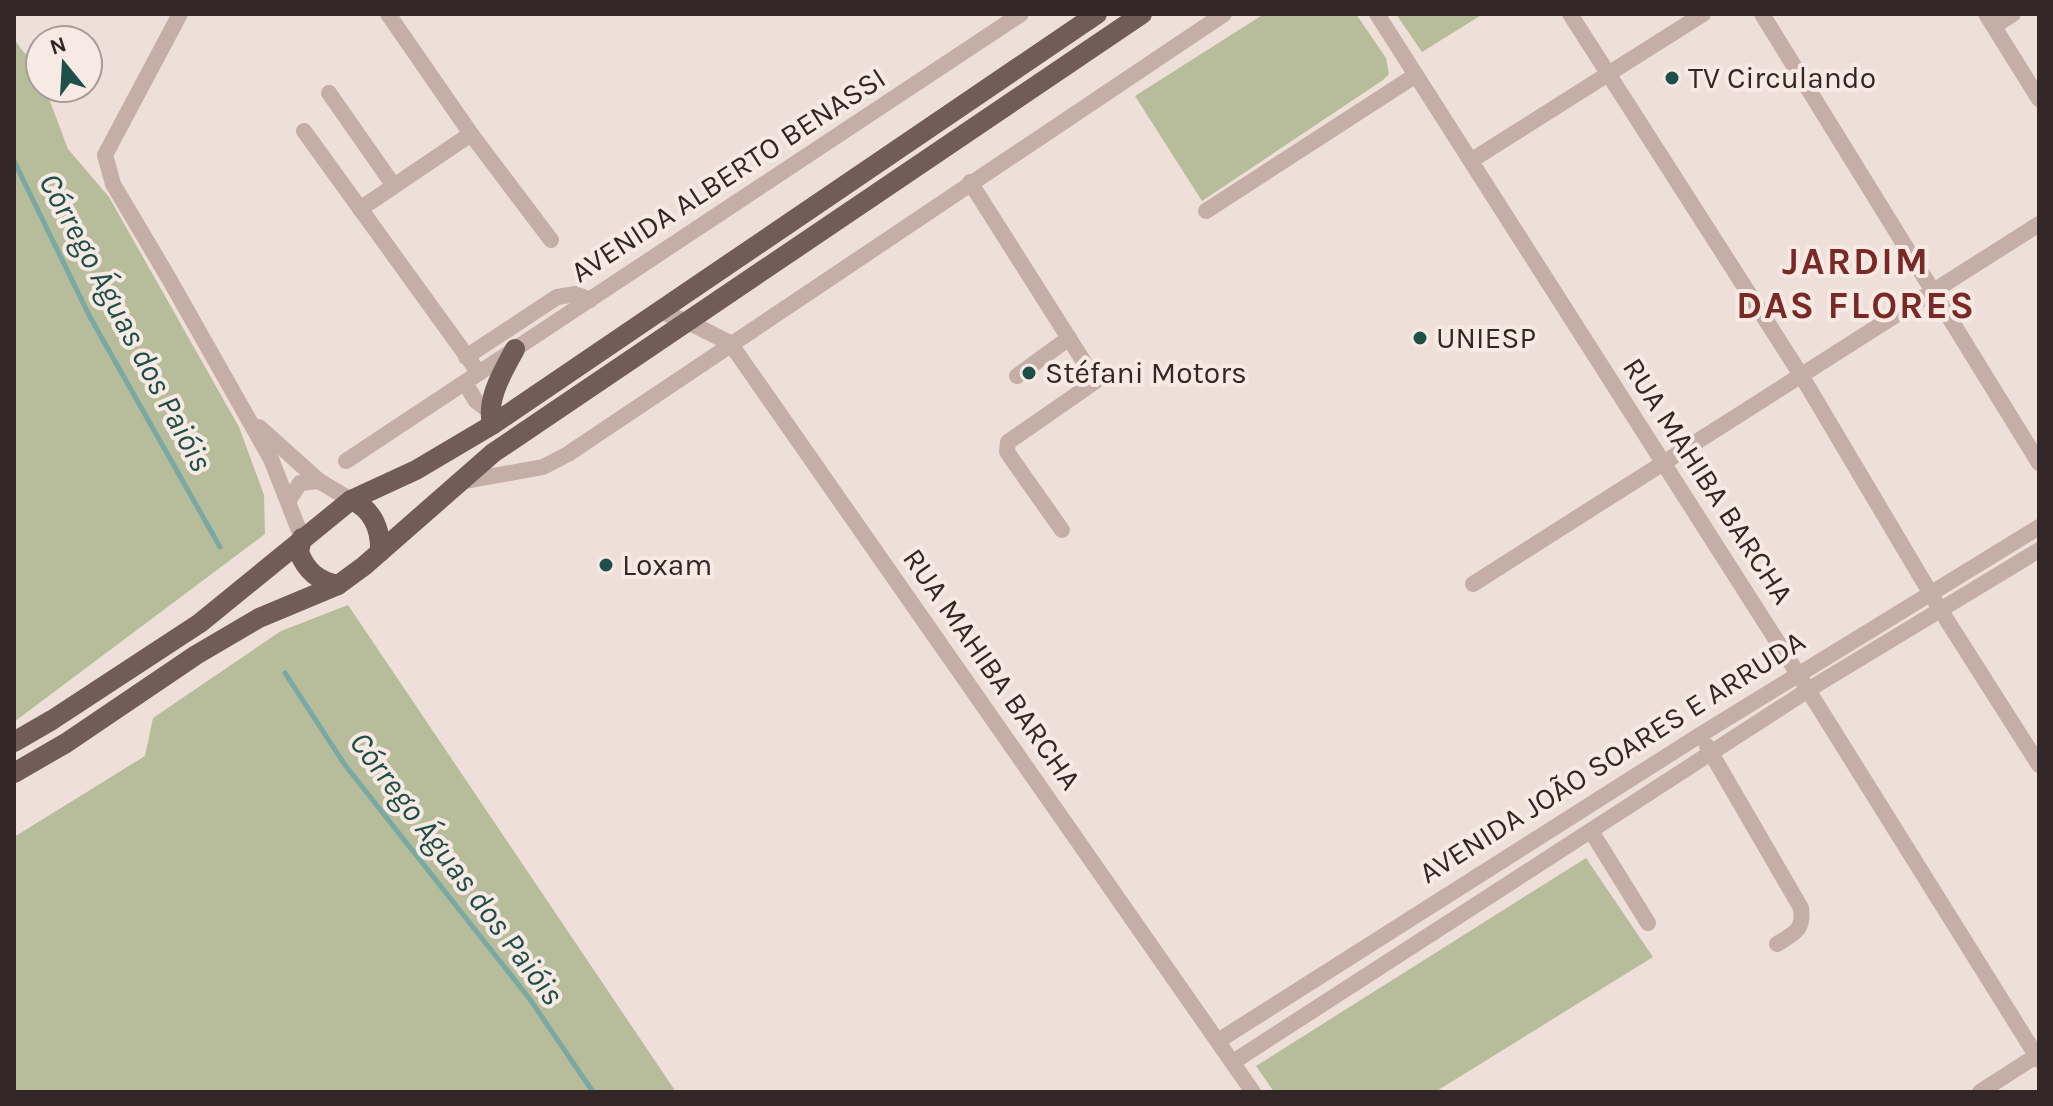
<svg xmlns="http://www.w3.org/2000/svg" width="2053" height="1106" viewBox="0 0 2053 1106" font-family="Karla,sans-serif">
  <style>
    .green { fill: #b7bc9a }
    .lines { fill: none; stroke-linecap: round; stroke-linejoin: round }
    .stream { stroke: #79a9a2; stroke-width: 5 }
    .minor { stroke: #c5aea5; stroke-width: 16 }
    .major { stroke: #725c58; stroke-width: 20 }
    .poi-dot { fill: #1f4f49; stroke: #f7eae4; stroke-width: 3 }
    .labels { text-anchor: middle; stroke-width: 8; stroke-linejoin: round; paint-order: stroke }
    .poi-label { font-size: 30px; fill: #322726; stroke: #f7eae4; text-anchor: start }
    .street-label { font-size: 30px; fill: #322726; stroke: #f7eae4 }
    .water-label { font-size: 32px; font-style: italic; fill: #1f4f49; stroke: #f7eae4 }
    .district-label { font-size: 38px; font-weight: bold; letter-spacing: 2px; fill: #7a2a26; stroke: #f7eae4 }
  </style>
  <rect width="100%" height="100%" fill="#eee0d8"/>
  <g class="green">
    <polygon points="1264,14 1356,14 1386,58 1389,74 1383,80 1202,201 1135,96"/>
    <polygon points="1396,14 1483,14 1422,52"/>
    <path d="M 14,38 C 26,60 40,60 40,88 L 45,88 L 68,149 L 109,197 L 239,427 L 264,495 L 265,534 L 14,722 Z"/>
    <polygon points="348,605 676,1092 14,1092 14,837 145,756 153,718 281,631"/>
    <polygon points="1586,858 1653,957 1435,1092 1274,1092 1256,1066"/>
  </g>
  <g class="lines">
    <g class="stream">
      <polyline points="14,161 90,317 220,547"/>
      <polyline points="285,673 345,765 529,998 593,1092"/>
    </g>
    <g class="minor">
      <polyline points="180,14 105,155 113,184 168,277 271,459 302,538"/>
      <polyline points="388,14 471,134 551,240"/>
      <polyline points="1377,14 1798,674 2039,1060"/>
      <polyline points="1570,14 1801,375 1941,611 2039,765"/>
      <polyline points="1762,14 2039,463"/>
      <polyline points="1986,14 2039,99"/>
      <polyline points="1994,26 2013,14"/>
      <polyline points="329,93 394,186"/>
      <polyline points="304,131 479,373"/>
      <polyline points="1472,160 1703,14"/>
      <polyline points="970,182 1096,381 1008,442 1007,452 1062,530"/>
      <polyline points="360,209 471,134"/>
      <polyline points="1206,211 1416,75"/>
      <polyline points="659,311 688,322 730,343 1253,1092"/>
      <polyline points="466,357 557,297 576,294 590,300"/>
      <polyline points="1017,376 1069,338"/>
      <polyline points="465,383 476,401 489,411"/>
      <polyline points="259,427 319,481 351,500"/>
      <polyline points="346,461 1021,14"/>
      <polyline points="460,482 543,467 568,454 1224,14"/>
      <polyline points="289,500 300,483 319,481"/>
      <polyline points="1473,584 2039,224"/>
      <path d="M 1707,746 L 1801,908 C 1804,931 1794,933 1777,944"/>
      <polyline points="1591,831 1648,923"/>
      <polyline points="1218,1041 1700,735 2039,527"/>
      <polyline points="1233,1062 1808,690 2039,550"/>
      <polyline points="1980,1092 2039,1054"/>
    </g>
    <g class="major">
      <path d="M 492,425 C 486,398 503,372 515,349"/>
      <path d="M 351,500 C 373,509 381,530 380,552"/>
      <path d="M 302,538 L 299,552 C 306,571 318,581 338,585"/>
      <polyline points="14,742 52,720 200,623 351,500 416,470 492,425 1097,14"/>
      <polyline points="14,773 66,743 196,655 259,618 338,585 364,566 493,453 1142,14"/>
    </g>
  </g>
  <g class="poi-dot">
    <circle cx="1672" cy="78" r="8"/>
    <circle cx="1420" cy="338" r="8"/>
    <circle cx="1029" cy="373" r="8"/>
    <circle cx="606" cy="565" r="8"/>
  </g>
  <g class="labels">
    <g class="poi-label">
      <text x="1688" y="88">TV Circulando</text>
      <text x="1436" y="348">UNIESP</text>
      <text x="1045" y="383">Stéfani Motors</text>
      <text x="622" y="575">Loxam</text>
    </g>
    <g class="street-label">
      <text transform="translate(728 175) rotate(-33)" y="10">AVENIDA ALBERTO BENASSI</text>
      <text transform="translate(1708 481) rotate(57)" y="10">RUA MAHIBA BARCHA</text>
      <text transform="translate(992 669) rotate(55)" y="10">RUA MAHIBA BARCHA</text>
      <text transform="translate(1612 757) rotate(-32)" y="10">AVENIDA JOÃO SOARES E ARRUDA</text>
    </g>
    <g class="water-label">
      <text transform="translate(126 322) rotate(62)" y="11">Córrego Águas dos Paióis</text>
      <text transform="translate(457 868) rotate(53)" y="11">Córrego Águas dos Paióis</text>
    </g>
    <g class="district-label">
      <text x="1856" y="274">JARDIM<tspan x="1856" dy="44">DAS FLORES</tspan></text>
    </g>
  </g>
  <rect width="2053" height="1106" fill="none" stroke="#322726" stroke-width="32"/>
  <g transform="translate(64 64) rotate(342)"><circle r="38" fill="#f7eae4" stroke="#a89c98" stroke-width="2"/>
  <path d="M0-6L14 30L0 20L-14 30Z" fill="#1f4f49"/>
  <text y="-12" font-size="22" font-weight="bold" text-anchor="middle" fill="#322726">N</text>
  </g>
</svg>
